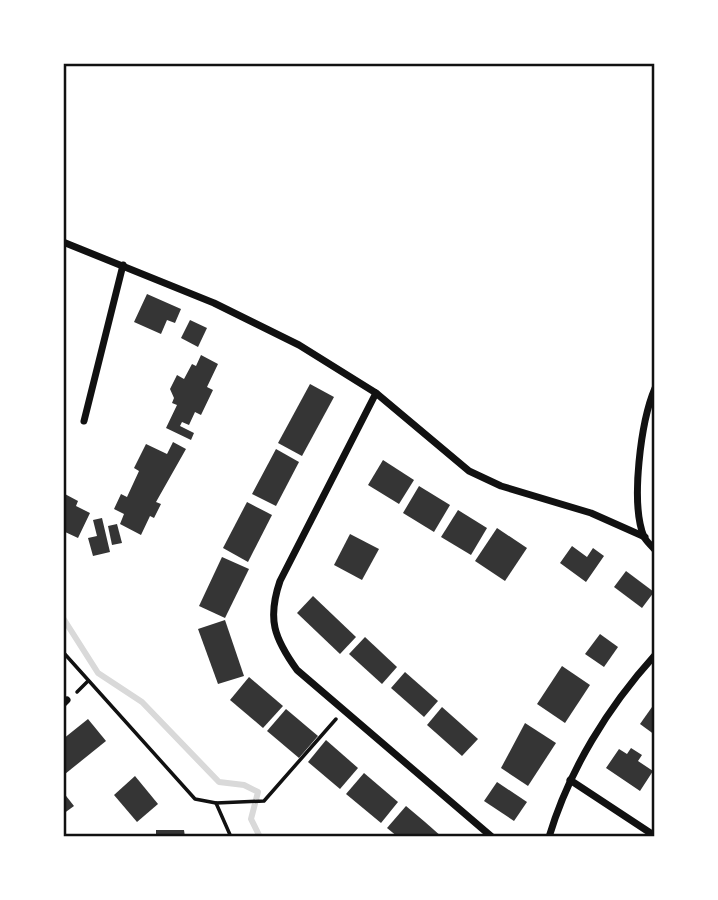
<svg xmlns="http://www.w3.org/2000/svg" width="718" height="900" viewBox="0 0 718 900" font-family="'Source Serif 4',serif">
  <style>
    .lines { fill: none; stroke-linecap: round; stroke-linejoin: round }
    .stream { stroke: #d9d9d9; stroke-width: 6 }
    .building { fill: #353535 }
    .path { stroke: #111; stroke-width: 3.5 }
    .minor { stroke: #111; stroke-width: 7 }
    .neatline { fill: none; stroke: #111; stroke-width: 2.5 }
  </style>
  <rect width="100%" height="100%" fill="#fff"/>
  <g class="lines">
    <polyline class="stream" points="63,618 98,673 142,702 219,782 244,785 258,792 251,819 260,837"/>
  </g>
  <g class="building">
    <polygon points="147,294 181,309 175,323 167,320 161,334 134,322"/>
    <polygon points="190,320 207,328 198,347 181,338"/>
    <polygon points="201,355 218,364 207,387 213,390 201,415 195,412 189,425 182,422 180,426 194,433 191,440 166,428 177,405 172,403 174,398 170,389 177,375 184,379 192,364 196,366"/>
    <polygon points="310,384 334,397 302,456 278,443"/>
    <polygon points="173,442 186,449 156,502 161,504 154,518 150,516 141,535 120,524 124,514 114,509 121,494 127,497 139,471 134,468 146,444 167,454"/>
    <polygon points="276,449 299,462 276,506 252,494"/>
    <polygon points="383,460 414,480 399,504 368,485"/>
    <polygon points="419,486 450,505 434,532 403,513"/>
    <polygon points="63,493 78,501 76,506 90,513 78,538 63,531"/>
    <polygon points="247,502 272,515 248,562 223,548"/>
    <polygon points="458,510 487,528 471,555 441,537"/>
    <polygon points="102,518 110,552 93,556 88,538 97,536 93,520"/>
    <polygon points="117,524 122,543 112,545 108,526"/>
    <polygon points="497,528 527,548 505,581 475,561"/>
    <polygon points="350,534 379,549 362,580 334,565"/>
    <polygon points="572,546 587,557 593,548 604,556 586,582 560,563"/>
    <polygon points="222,557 249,569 225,618 199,606"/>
    <polygon points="626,571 654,592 642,608 614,587"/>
    <polygon points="313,596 356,637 340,654 297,613"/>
    <polygon points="225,620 244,676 218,684 198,629"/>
    <polygon points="600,634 618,647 604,667 585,654"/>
    <polygon points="365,637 397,667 382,684 349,654"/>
    <polygon points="562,666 590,685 565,723 537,704"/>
    <polygon points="405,672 438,701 424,717 391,688"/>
    <polygon points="249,677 283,706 263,728 230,700"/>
    <polygon points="442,707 478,739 462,756 427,725"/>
    <polygon points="652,707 655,709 655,735 640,724"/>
    <polygon points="286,709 318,736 299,758 267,731"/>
    <polygon points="88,719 106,741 65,774 63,739"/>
    <polygon points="525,723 556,743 528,786 501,768"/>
    <polygon points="326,740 358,768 340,789 308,762"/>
    <polygon points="631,748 642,755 638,761 653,771 640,791 606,768 619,749 627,754"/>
    <polygon points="364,773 398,802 381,823 346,794"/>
    <polygon points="135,776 158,804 137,822 114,795"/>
    <polygon points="497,782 527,802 514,821 484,801"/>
    <polygon points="63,792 74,806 63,814"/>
    <polygon points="406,806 425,822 442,837 398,837 387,828"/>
    <polygon points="156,830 184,830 185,837 156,837"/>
  </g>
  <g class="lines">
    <g class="path">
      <polyline points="63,652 195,799 216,803 264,801 336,719"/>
      <polyline points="77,692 88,681"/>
      <polyline points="216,803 231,837"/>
    </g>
    <g class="minor">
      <polyline points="63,242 214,303 299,345 376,393 469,471 501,486 591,513 645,537"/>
      <path d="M 655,388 C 641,421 630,503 644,537 C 646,541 652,546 655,550"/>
      <path d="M 376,393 L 280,581 C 267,619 274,638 297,670 L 492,837"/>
      <polyline points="84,421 123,265"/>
      <polyline points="63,704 67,700"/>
      <polyline points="570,780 655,836"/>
      <path d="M 549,837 C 569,770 608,707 655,655"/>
    </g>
  </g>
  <rect width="718" height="900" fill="none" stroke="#ffffff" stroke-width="130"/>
  <rect x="65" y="65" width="588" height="770" class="neatline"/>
</svg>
